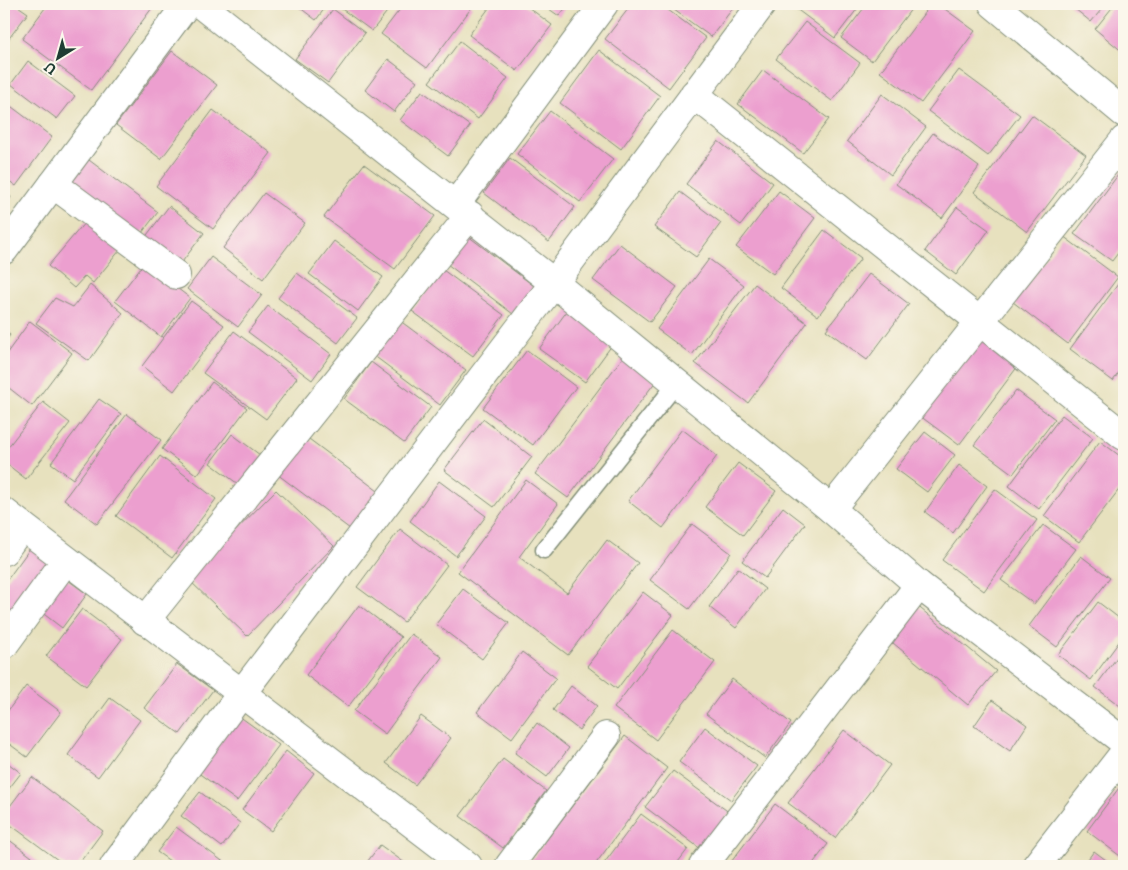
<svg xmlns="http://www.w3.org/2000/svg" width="1128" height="870" viewBox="0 0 1128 870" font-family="'IM FELL DW Pica',serif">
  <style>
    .building { fill: #ec9fcf }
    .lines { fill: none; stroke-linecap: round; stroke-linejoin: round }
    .lane-casing { stroke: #838f79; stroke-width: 19 }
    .street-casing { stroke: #838f79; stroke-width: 30 }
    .lane { stroke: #fff; stroke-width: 16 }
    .street { stroke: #fff; stroke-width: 28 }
  </style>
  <rect width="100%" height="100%" fill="#fbf7ec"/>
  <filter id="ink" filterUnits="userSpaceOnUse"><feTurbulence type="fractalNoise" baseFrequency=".02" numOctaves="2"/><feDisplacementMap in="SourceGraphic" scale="10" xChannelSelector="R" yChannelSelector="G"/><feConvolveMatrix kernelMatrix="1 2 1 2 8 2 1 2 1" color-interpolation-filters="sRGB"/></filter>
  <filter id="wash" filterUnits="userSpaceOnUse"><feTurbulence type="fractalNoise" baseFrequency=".0096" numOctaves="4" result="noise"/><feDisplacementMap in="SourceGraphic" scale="20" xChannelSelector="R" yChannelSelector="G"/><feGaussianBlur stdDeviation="1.12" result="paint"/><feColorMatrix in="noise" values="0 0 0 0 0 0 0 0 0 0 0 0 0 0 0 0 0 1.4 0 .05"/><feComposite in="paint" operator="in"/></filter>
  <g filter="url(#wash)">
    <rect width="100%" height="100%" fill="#e7e1be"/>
    <g id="blocks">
      <g class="building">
        <polygon points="4,4 15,4 28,13 4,45"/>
        <polygon points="48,4 155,4 91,90 22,39"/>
        <polygon points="295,4 328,4 316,20"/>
        <polygon points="335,4 393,4 372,31"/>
        <polygon points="404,4 468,4 472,7 427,68 381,34"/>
        <polygon points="492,4 524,4 552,25 517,71 469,35"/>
        <polygon points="542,4 569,4 559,16"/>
        <polygon points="632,4 660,4 706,38 669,88 605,39"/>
        <polygon points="666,4 736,4 711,37"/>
        <polygon points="798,4 861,4 835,38 795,8"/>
        <polygon points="867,4 915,4 872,61 841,38"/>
        <polygon points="931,4 938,4 975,31 921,103 880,72"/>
        <polygon points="1069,4 1106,4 1091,22"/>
        <polygon points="1115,4 1124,4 1124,53 1095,29"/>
        <polygon points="333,9 365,33 328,83 295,59"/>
        <polygon points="805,22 860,63 832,101 776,59"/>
        <polygon points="460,41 508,78 478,119 429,82"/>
        <polygon points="599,50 660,96 621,149 560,103"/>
        <polygon points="172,51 217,85 161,159 116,125"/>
        <polygon points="388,59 417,81 394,112 365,90"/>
        <polygon points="28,61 75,96 57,119 11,84"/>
        <polygon points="763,70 829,119 803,153 738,104"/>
        <polygon points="959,70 1020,115 988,156 928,111"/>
        <polygon points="422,91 470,126 448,156 400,120"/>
        <polygon points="882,94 926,127 891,175 847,141"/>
        <polygon points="4,101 52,137 16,186 4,177"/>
        <polygon points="213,110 271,153 213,229 156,186"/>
        <polygon points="550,111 613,159 580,202 517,154"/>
        <polygon points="1032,115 1086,155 1027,232 974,192"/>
        <polygon points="933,133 979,167 942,218 896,184"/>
        <polygon points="718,141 773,183 741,225 686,184"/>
        <polygon points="81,154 158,212 138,238 60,181"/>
        <polygon points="510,158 575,207 549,242 484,193"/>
        <polygon points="364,164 435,216 395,269 324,217"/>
        <polygon points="1124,167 1124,245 1112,261 1074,234"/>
        <polygon points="4,191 11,197 4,207"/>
        <polygon points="779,191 815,218 773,274 736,247"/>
        <polygon points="680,192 721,223 696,257 654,227"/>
        <polygon points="264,193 305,223 263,279 223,248"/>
        <polygon points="169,206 204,233 179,266 144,239"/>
        <polygon points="957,207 989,230 956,275 925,251"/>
        <polygon points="91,215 125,244 93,283 85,276 74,288 48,266"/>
        <polygon points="824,230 861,258 818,316 781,288"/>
        <polygon points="468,236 534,286 513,314 447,264"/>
        <polygon points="1063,236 1118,277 1068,344 1013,302"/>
        <polygon points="334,241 383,277 358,311 309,274"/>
        <polygon points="620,244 677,287 650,322 593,280"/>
        <polygon points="211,257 262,295 238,327 187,289"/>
        <polygon points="709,259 744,285 692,355 657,329"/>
        <polygon points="144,263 190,298 161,337 115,301"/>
        <polygon points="443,270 504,315 473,356 412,311"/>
        <polygon points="297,273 357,318 338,343 278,298"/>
        <polygon points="869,274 909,304 867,360 826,330"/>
        <polygon points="1124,276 1124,365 1113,381 1070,349"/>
        <polygon points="755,284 807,323 748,403 695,363"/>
        <polygon points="90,285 123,313 89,361 36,323 55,298 73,307"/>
        <polygon points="191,301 224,325 174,391 142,366"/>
        <polygon points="268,306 331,354 312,380 248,332"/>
        <polygon points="570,307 615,341 585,382 539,349"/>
        <polygon points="399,320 466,370 440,405 373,355"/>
        <polygon points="30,321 72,353 32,406 4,384 4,357"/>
        <polygon points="4,330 10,335 4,343"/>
        <polygon points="234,331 297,378 266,419 203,373"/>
        <polygon points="979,337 1018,366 959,445 920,416"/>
        <polygon points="527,350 576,387 533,445 483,408"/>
        <polygon points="623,357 656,381 568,498 535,474"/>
        <polygon points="371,362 431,407 404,443 344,399"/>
        <polygon points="212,382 247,408 197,475 162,449"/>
        <polygon points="1016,390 1055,419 1013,474 974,445"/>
        <polygon points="99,399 121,414 73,479 51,463"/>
        <polygon points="43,402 70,423 26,479 4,462 4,452"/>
        <polygon points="127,414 161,440 97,524 64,499"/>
        <polygon points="1062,415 1093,438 1039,509 1009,486"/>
        <polygon points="483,419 532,457 494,507 444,470"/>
        <polygon points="682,429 717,456 663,528 628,501"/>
        <polygon points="925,432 955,455 927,492 896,469"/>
        <polygon points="232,434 264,458 242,487 210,463"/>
        <polygon points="305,436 378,491 350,529 277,474"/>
        <polygon points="1100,441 1124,459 1124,483 1079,542 1044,516"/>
        <polygon points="160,456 216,499 172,558 116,516"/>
        <polygon points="738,463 776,491 743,535 705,507"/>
        <polygon points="959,465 987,486 953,533 925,512"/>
        <polygon points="526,480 558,504 519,557 567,593 607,540 638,563 568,655 458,572"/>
        <polygon points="439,481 486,516 456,556 410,521"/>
        <polygon points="995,489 1037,520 984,591 942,560"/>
        <polygon points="276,490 334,546 247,636 188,579"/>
        <polygon points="783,507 805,524 765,578 742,561"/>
        <polygon points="692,524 731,553 689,609 650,580"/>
        <polygon points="1043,525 1076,549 1034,604 1001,580"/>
        <polygon points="400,529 447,565 404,622 357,587"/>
        <polygon points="31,547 51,562 4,623 4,584"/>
        <polygon points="1081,556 1110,578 1057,647 1029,626"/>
        <polygon points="738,568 765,589 736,628 709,607"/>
        <polygon points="61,575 87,594 62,628 36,608"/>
        <polygon points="463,589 509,623 482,659 436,624"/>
        <polygon points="643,592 673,615 617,689 587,666"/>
        <polygon points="1098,602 1124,622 1124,635 1091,680 1058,655"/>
        <polygon points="915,604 996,671 968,705 887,638"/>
        <polygon points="359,605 401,637 348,707 306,675"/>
        <polygon points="82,609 122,639 86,686 46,656"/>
        <polygon points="673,630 715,662 656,740 614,708"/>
        <polygon points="411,634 442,657 385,734 354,711"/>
        <polygon points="1124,648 1124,709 1095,687"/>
        <polygon points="522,652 556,678 512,738 477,712"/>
        <polygon points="177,664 213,690 180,734 144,708"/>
        <polygon points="732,679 791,723 765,758 706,714"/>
        <polygon points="26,686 61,712 27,757 4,740 4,716"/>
        <polygon points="571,686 597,706 579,730 553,710"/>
        <polygon points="110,698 140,720 98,777 68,755"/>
        <polygon points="992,700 1027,725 1010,751 974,726"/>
        <polygon points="239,716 279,745 237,801 197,772"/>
        <polygon points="421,716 451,738 415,785 386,763"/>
        <polygon points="537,723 569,748 547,777 515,753"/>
        <polygon points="705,727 757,766 731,800 679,762"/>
        <polygon points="844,730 890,765 835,838 788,803"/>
        <polygon points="625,736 667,768 594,866 527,866"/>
        <polygon points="286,751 314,773 271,831 242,810"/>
        <polygon points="503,759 546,791 503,848 460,816"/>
        <polygon points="4,760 21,773 4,795"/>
        <polygon points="673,771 730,813 702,850 645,807"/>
        <polygon points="32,777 103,831 77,866 66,866 4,820 4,814"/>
        <polygon points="1124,781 1124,859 1087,831"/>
        <polygon points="200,792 240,823 222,847 181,816"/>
        <polygon points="775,804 828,844 811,866 728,866"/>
        <polygon points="641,814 688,849 675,866 602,866"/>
        <polygon points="176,827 229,866 177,866 157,852"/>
        <polygon points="4,836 44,866 4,866"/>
        <polygon points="380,845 409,866 364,866"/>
        <polygon points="1094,851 1114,866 1083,866"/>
      </g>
    </g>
  </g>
  <g filter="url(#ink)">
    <use href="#blocks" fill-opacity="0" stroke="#838f79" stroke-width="1"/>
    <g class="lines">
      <defs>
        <polyline id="lane" points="544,550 677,383"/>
        <g id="street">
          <polyline points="200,4 554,283 831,509 919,585 1124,742"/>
          <polyline points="993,4 1124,113"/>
          <polyline points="694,94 1124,436"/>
          <polyline points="53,184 176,275"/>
          <polyline points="456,204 604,4"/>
          <polyline points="4,250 187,4"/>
          <polyline points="831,509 1124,140"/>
          <polyline points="4,512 468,866"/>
          <polyline points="4,551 22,526"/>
          <polyline points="145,621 470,215"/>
          <polyline points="4,645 66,560"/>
          <polyline points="114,866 241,694 554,283 762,4"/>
          <polyline points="509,866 606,736"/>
          <polyline points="703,866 919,585"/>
          <polyline points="1036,866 1124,753"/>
        </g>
      </defs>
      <use href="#lane" class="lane-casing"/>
      <use href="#street" class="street-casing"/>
      <use href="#lane" class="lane"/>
      <use href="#street" class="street"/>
    </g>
  </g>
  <rect width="1128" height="870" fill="none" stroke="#fbf7ec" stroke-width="20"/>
  <g transform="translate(58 58) rotate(217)" stroke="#fbf7ec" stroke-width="4" paint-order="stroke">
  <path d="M0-4L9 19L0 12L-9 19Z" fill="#1f3d34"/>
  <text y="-8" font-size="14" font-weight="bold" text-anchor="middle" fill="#1f3d34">U</text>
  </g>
</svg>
